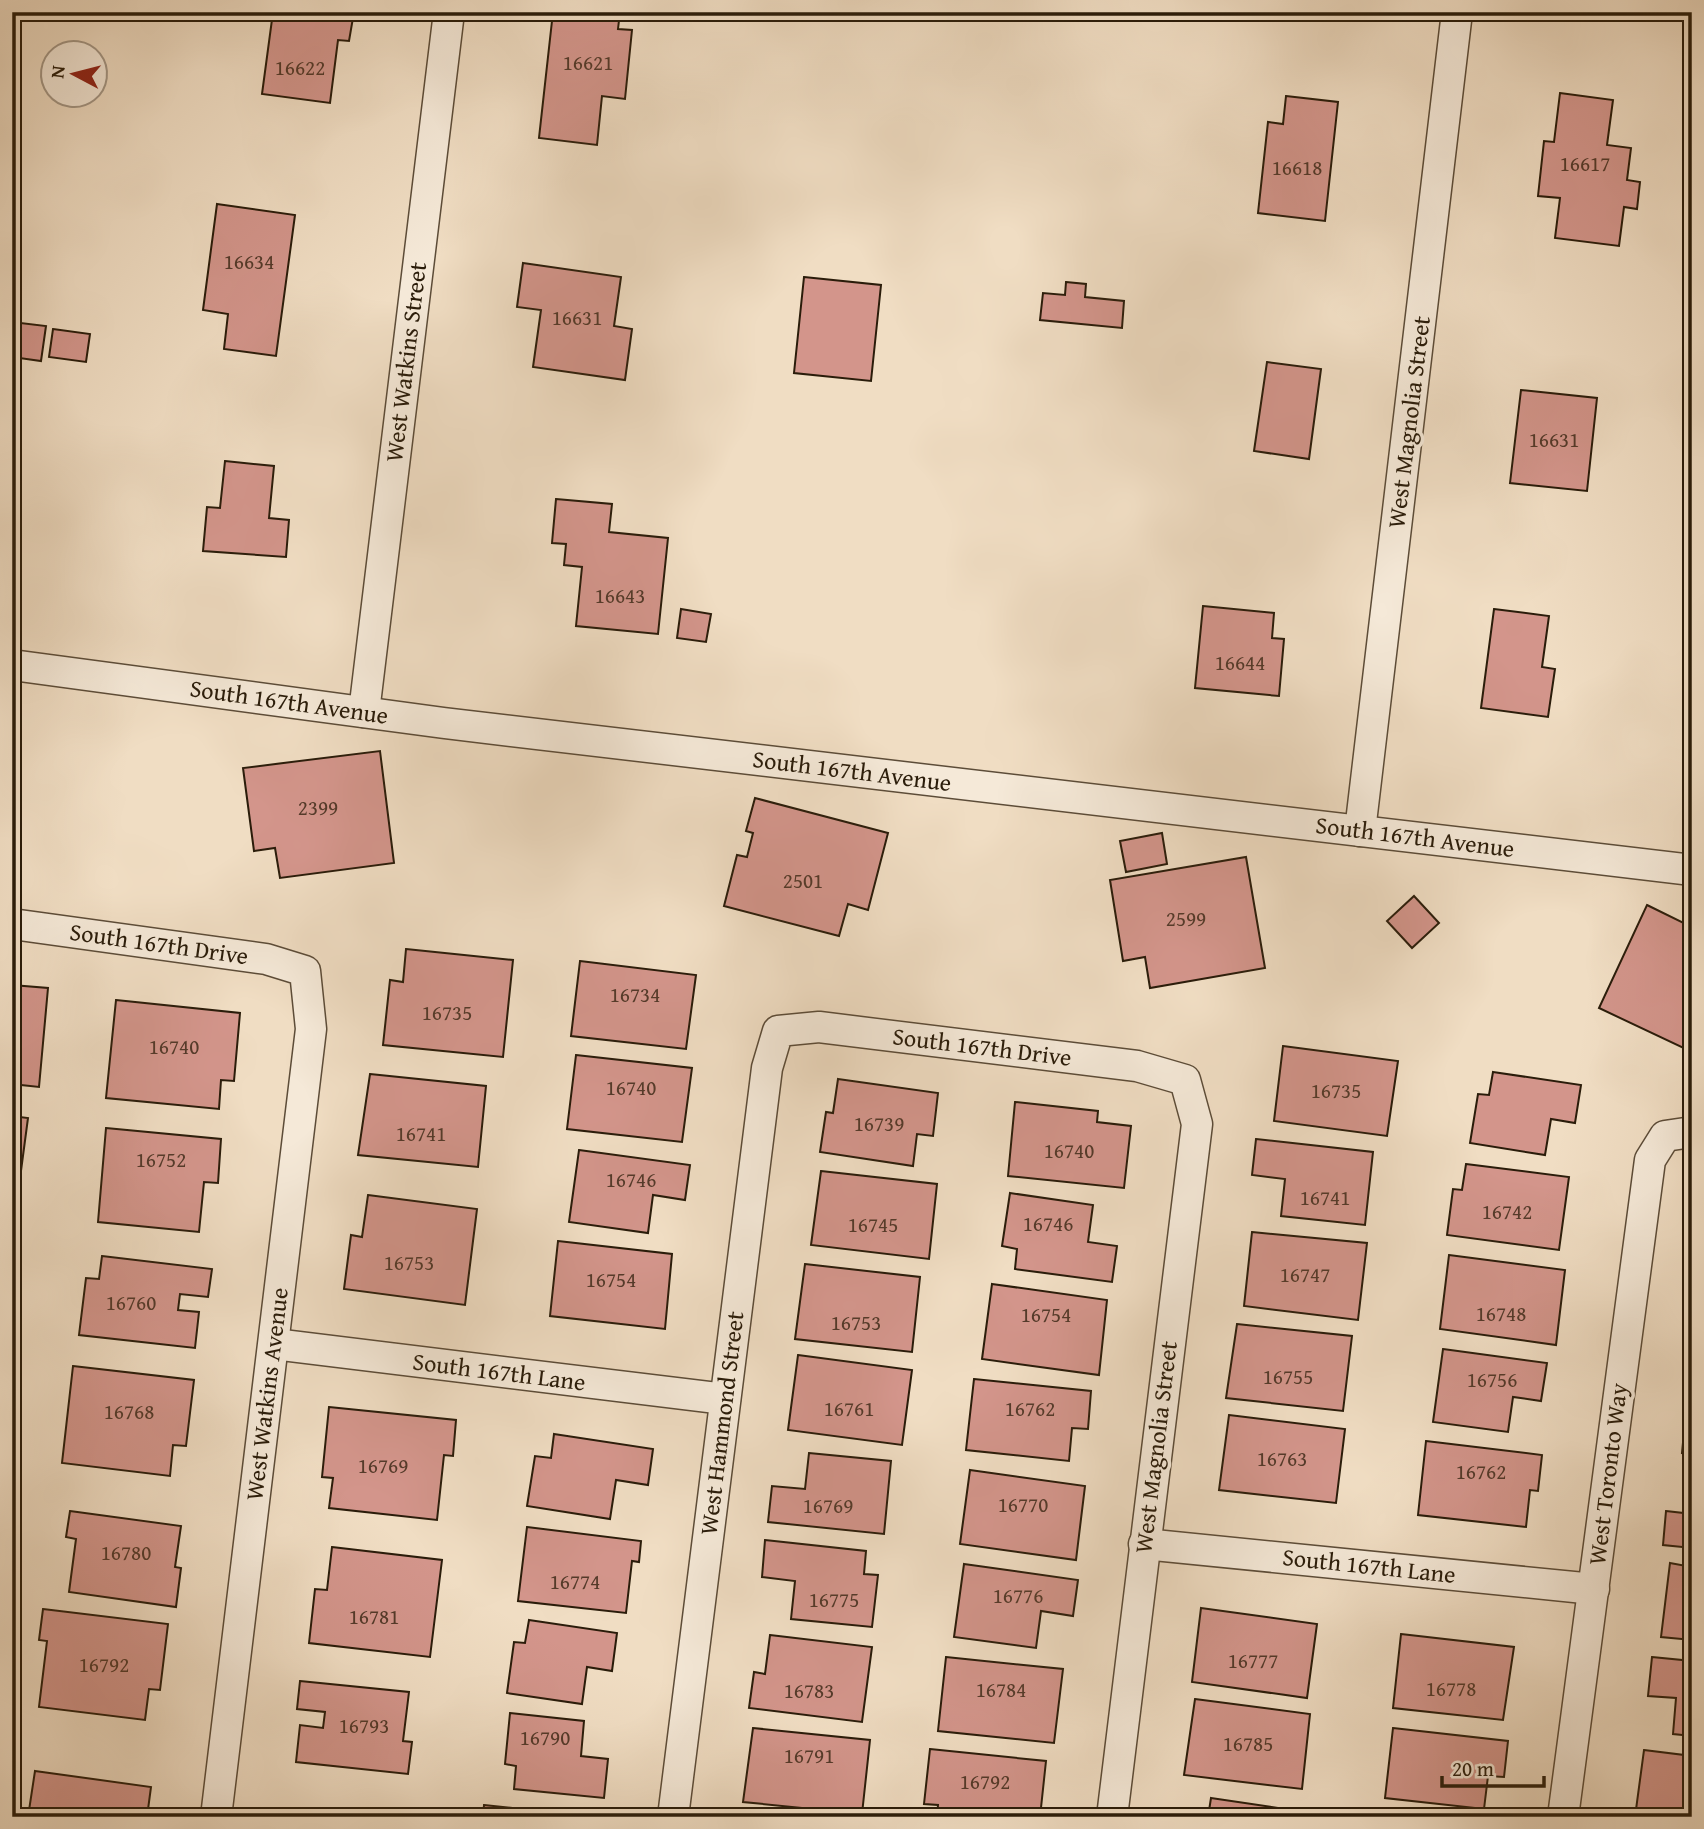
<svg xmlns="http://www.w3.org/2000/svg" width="1704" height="1829" viewBox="0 0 1704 1829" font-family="'Gentium Book Plus',serif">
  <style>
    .building { fill: #d3958b; stroke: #2a1c0a; stroke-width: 2 }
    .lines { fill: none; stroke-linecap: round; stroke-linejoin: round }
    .minor-casing { stroke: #5c4c38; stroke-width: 33 }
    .minor { stroke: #f5e9d8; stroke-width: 30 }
    .labels { text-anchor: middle; stroke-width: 7; stroke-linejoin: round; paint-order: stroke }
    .number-label { font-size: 21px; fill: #543a2a }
    .street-label { font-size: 24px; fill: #2a1c0a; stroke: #f5e9d8 }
  </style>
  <rect width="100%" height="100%" fill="#f0ddc3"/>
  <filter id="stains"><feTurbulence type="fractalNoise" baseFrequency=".00286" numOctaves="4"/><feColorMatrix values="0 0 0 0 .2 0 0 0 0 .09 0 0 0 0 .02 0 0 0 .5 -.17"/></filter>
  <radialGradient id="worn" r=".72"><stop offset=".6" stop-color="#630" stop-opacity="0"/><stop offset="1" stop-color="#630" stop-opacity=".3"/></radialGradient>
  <g class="building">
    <polygon points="273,12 354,12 349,41 338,40 330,103 262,94"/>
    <polygon points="553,12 620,12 618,29 632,30 625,99 602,96 597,145 539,138"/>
    <polygon points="1586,12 1641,12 1640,18"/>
    <polygon points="1560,93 1613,100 1607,145 1631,148 1627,180 1640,182 1637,209 1624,207 1619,246 1555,238 1560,198 1538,196 1544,141 1554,142"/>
    <polygon points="1286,96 1338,102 1325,221 1258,213 1268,122 1283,124"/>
    <polygon points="217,204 295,215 276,356 224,349 228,314 203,310"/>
    <polygon points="523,263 621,277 614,326 632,329 625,380 533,367 541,310 517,307"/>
    <polygon points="804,277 881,285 871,381 794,373"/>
    <polygon points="1066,282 1086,284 1085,297 1124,301 1122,328 1040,320 1043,293 1065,295"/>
    <polygon points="12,322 46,326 41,361 12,357"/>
    <polygon points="53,329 90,334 86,362 49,357"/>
    <polygon points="1267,362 1321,369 1309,459 1254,451"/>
    <polygon points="1521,390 1597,398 1587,491 1510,483"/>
    <polygon points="225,461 274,466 269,518 289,520 286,557 203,551 207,507 220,508"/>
    <polygon points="556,499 612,504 609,532 668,538 658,634 576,626 582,567 564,565 566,544 552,543"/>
    <polygon points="1203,606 1274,613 1272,638 1284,639 1279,696 1195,688"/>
    <polygon points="681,609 711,614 706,642 677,638"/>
    <polygon points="1494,609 1549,616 1542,667 1555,669 1548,717 1481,708"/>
    <polygon points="380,751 394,863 280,878 275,848 254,851 243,768"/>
    <polygon points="755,798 888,833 868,910 848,904 839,936 724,906 737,855 747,857 753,833 746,831"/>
    <polygon points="1162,833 1167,864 1126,872 1120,841"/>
    <polygon points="1246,857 1265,968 1150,988 1145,957 1123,961 1110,880"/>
    <polygon points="1414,896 1439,923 1412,948 1387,921"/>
    <polygon points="1647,905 1692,927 1692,1052 1599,1008"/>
    <polygon points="406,949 513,960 503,1057 383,1045 390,980 403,982"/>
    <polygon points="580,961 696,975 686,1049 571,1036"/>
    <polygon points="12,985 48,988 39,1087 12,1084"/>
    <polygon points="116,1000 240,1013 234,1081 221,1080 219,1109 106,1098"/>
    <polygon points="1283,1046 1398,1061 1387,1136 1274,1121"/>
    <polygon points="576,1055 692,1068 682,1142 567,1129"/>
    <polygon points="1493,1072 1581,1085 1575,1123 1551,1119 1545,1155 1470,1143 1478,1094 1489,1095"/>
    <polygon points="370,1074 486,1086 478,1167 358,1155"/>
    <polygon points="838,1079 938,1093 933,1136 917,1134 913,1166 820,1152 826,1112 833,1113"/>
    <polygon points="1015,1102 1098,1111 1097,1122 1131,1126 1124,1188 1008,1176"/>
    <polygon points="12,1116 28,1118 17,1201 12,1201"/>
    <polygon points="106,1128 221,1139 218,1183 204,1182 199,1232 98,1222"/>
    <polygon points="1256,1139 1373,1152 1365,1225 1281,1216 1285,1179 1252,1175"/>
    <polygon points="579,1150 690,1165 685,1200 653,1195 648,1233 569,1222"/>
    <polygon points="1466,1164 1569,1177 1559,1250 1447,1235 1453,1189 1462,1190"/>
    <polygon points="821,1171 937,1184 929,1259 811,1245"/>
    <polygon points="1010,1193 1093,1205 1088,1242 1117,1246 1112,1282 1015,1269 1017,1249 1002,1246"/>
    <polygon points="368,1195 477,1209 465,1305 344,1289 351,1235 362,1237"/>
    <polygon points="1252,1232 1367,1243 1358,1320 1244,1306"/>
    <polygon points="558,1241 672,1254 665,1329 550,1316"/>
    <polygon points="1449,1255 1565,1270 1556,1345 1440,1329"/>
    <polygon points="102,1256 212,1269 208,1297 180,1294 178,1310 199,1312 195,1348 79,1335 86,1278 99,1279"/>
    <polygon points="805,1264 920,1277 912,1352 795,1339"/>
    <polygon points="992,1284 1107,1300 1099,1375 982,1359"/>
    <polygon points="1237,1324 1352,1336 1343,1411 1226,1398"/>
    <polygon points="1443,1349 1547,1363 1541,1401 1513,1397 1508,1432 1433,1422"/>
    <polygon points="798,1355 912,1370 902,1445 788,1430"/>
    <polygon points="73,1366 194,1380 186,1446 173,1445 170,1476 62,1463"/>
    <polygon points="974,1379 1091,1391 1088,1429 1072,1428 1069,1461 966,1450"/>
    <polygon points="1689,1380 1692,1380 1692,1454 1682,1453"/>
    <polygon points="329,1407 456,1420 453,1456 444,1455 437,1520 329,1508 333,1478 322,1477"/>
    <polygon points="1229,1415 1345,1429 1336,1503 1219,1490"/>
    <polygon points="554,1434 653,1449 648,1485 616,1480 610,1519 527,1506 535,1456 551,1458"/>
    <polygon points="1426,1441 1542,1455 1538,1491 1530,1490 1526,1527 1418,1515"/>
    <polygon points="809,1453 891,1461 884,1534 768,1522 772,1486 805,1489"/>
    <polygon points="970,1470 1085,1486 1076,1560 960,1544"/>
    <polygon points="70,1511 181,1526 175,1567 181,1568 176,1607 69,1592 76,1539 66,1537"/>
    <polygon points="1666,1511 1692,1514 1692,1548 1663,1545"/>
    <polygon points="527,1527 641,1541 639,1562 632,1561 626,1613 518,1601"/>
    <polygon points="765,1540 866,1551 864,1574 878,1575 872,1627 791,1619 795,1581 762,1577"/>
    <polygon points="332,1547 442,1560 430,1657 309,1643 315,1589 327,1590"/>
    <polygon points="1670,1563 1692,1567 1692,1640 1661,1637"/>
    <polygon points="964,1564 1078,1580 1073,1616 1041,1611 1036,1648 954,1637"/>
    <polygon points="1201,1608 1317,1624 1307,1698 1192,1682"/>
    <polygon points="43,1609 168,1624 160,1690 149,1689 145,1720 39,1707 47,1641 39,1640"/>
    <polygon points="529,1620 617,1633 612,1671 587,1667 582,1704 507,1693 514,1642 525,1643"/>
    <polygon points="1401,1634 1514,1647 1503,1720 1393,1708"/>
    <polygon points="770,1635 872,1647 862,1722 749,1708 754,1672 765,1674"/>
    <polygon points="946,1657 1063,1669 1054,1743 938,1731"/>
    <polygon points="1652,1657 1692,1661 1692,1736 1673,1734 1676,1698 1648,1696"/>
    <polygon points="300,1681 409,1692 403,1741 412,1742 408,1774 296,1762 300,1725 323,1728 325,1712 297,1709"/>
    <polygon points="1195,1699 1310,1714 1302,1789 1184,1775"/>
    <polygon points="510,1713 584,1721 581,1756 608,1759 604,1798 514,1789 516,1766 505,1764"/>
    <polygon points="753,1728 870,1740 862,1814 743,1802"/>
    <polygon points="1393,1728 1508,1741 1504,1777 1488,1776 1484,1809 1385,1798"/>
    <polygon points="930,1749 1046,1761 1040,1817 937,1817 938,1805 924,1804"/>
    <polygon points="1644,1750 1692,1756 1692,1817 1635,1817"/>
    <polygon points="35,1771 151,1787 147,1817 28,1817"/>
    <polygon points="1211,1798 1285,1809 1284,1817 1208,1817"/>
    <polygon points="484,1805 597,1817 483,1817"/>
    <polygon points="302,1809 356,1817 300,1817"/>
  </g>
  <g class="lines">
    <defs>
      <g id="minor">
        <polyline points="12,665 444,723 1692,870"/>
        <polyline points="364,712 449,12"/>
        <polyline points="1360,831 1457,12"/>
        <polyline points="12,924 266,959 305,971 311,1029 216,1817"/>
        <polyline points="274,1344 725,1399"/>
        <polyline points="1144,1544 1594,1589"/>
        <polyline points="673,1817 767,1068 778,1031 819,1027 1137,1066 1185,1080 1197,1124 1112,1817"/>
        <polyline points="1563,1817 1650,1160 1665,1136 1692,1132"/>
      </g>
    </defs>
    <use href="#minor" class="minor-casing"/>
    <use href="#minor" class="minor"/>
  </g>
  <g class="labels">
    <g class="number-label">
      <text x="588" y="70">16621</text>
      <text x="300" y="75">16622</text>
      <text x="1585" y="171">16617</text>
      <text x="1297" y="175">16618</text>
      <text x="249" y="269">16634</text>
      <text x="577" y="325">16631</text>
      <text x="1554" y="447">16631</text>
      <text x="620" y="603">16643</text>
      <text x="1240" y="670">16644</text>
      <text x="318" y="815">2399</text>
      <text x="803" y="888">2501</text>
      <text x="1186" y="926">2599</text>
      <text x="635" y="1002">16734</text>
      <text x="447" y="1020">16735</text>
      <text x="174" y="1054">16740</text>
      <text x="631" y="1095">16740</text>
      <text x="1336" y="1098">16735</text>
      <text x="879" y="1131">16739</text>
      <text x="421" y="1141">16741</text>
      <text x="1069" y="1158">16740</text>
      <text x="161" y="1167">16752</text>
      <text x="631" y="1187">16746</text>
      <text x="1325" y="1205">16741</text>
      <text x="1507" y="1219">16742</text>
      <text x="1048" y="1231">16746</text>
      <text x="873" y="1232">16745</text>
      <text x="409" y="1270">16753</text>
      <text x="1305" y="1282">16747</text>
      <text x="611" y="1287">16754</text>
      <text x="131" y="1310">16760</text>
      <text x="1501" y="1321">16748</text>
      <text x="1046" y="1322">16754</text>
      <text x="856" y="1330">16753</text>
      <text x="1288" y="1384">16755</text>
      <text x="1492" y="1387">16756</text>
      <text x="849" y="1416">16761</text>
      <text x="1030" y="1416">16762</text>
      <text x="129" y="1419">16768</text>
      <text x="1282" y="1466">16763</text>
      <text x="383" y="1473">16769</text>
      <text x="1481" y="1479">16762</text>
      <text x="1023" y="1512">16770</text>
      <text x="828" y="1513">16769</text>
      <text x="126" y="1560">16780</text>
      <text x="575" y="1589">16774</text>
      <text x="1018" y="1603">16776</text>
      <text x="834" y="1607">16775</text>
      <text x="374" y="1624">16781</text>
      <text x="1253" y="1668">16777</text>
      <text x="104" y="1672">16792</text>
      <text x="1451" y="1696">16778</text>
      <text x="1001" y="1697">16784</text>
      <text x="809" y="1698">16783</text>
      <text x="364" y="1733">16793</text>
      <text x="545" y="1745">16790</text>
      <text x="1248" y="1751">16785</text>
      <text x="809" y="1763">16791</text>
      <text x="985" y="1789">16792</text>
    </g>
    <g class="street-label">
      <text transform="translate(406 362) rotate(-83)" y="8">West Watkins Street</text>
      <text transform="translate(1409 422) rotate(-83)" y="8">West Magnolia Street</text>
      <text transform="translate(289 702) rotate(8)" y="8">South 167th Avenue</text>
      <text transform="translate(852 771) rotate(7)" y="8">South 167th Avenue</text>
      <text transform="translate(1415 837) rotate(7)" y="8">South 167th Avenue</text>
      <text transform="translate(159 944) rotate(8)" y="8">South 167th Drive</text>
      <text transform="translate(982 1047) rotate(7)" y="8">South 167th Drive</text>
      <text transform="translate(499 1372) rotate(7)" y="8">South 167th Lane</text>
      <text transform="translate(267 1394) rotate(-83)" y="8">West Watkins Avenue</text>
      <text transform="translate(722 1423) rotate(-83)" y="8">West Hammond Street</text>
      <text transform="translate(1156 1447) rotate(-83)" y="8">West Magnolia Street</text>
      <text transform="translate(1608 1474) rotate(-83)" y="8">West Toronto Way</text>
      <text transform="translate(1369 1566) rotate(6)" y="8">South 167th Lane</text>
    </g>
  </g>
  <rect width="1704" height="1829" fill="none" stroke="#f0ddc3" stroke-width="42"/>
  <rect x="14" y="14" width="1676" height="1801" fill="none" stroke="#2a1c0a" stroke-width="3.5"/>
  <rect x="21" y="21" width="1662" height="1787" fill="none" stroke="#2a1c0a" stroke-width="2"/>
  <g transform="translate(74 74) rotate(277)"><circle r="33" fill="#f5e9d8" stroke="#a49786" stroke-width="2"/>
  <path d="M0-5L12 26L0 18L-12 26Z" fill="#8f2418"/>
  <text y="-10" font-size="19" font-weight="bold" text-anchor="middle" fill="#2a1c0a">N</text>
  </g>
  <path d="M1442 1776v10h102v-10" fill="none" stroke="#2a1c0a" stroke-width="3.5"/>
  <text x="1452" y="1776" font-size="21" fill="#2a1c0a" stroke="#f5e9d8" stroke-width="5" paint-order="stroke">20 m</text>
  <rect width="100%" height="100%" filter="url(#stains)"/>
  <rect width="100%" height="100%" fill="url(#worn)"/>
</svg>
